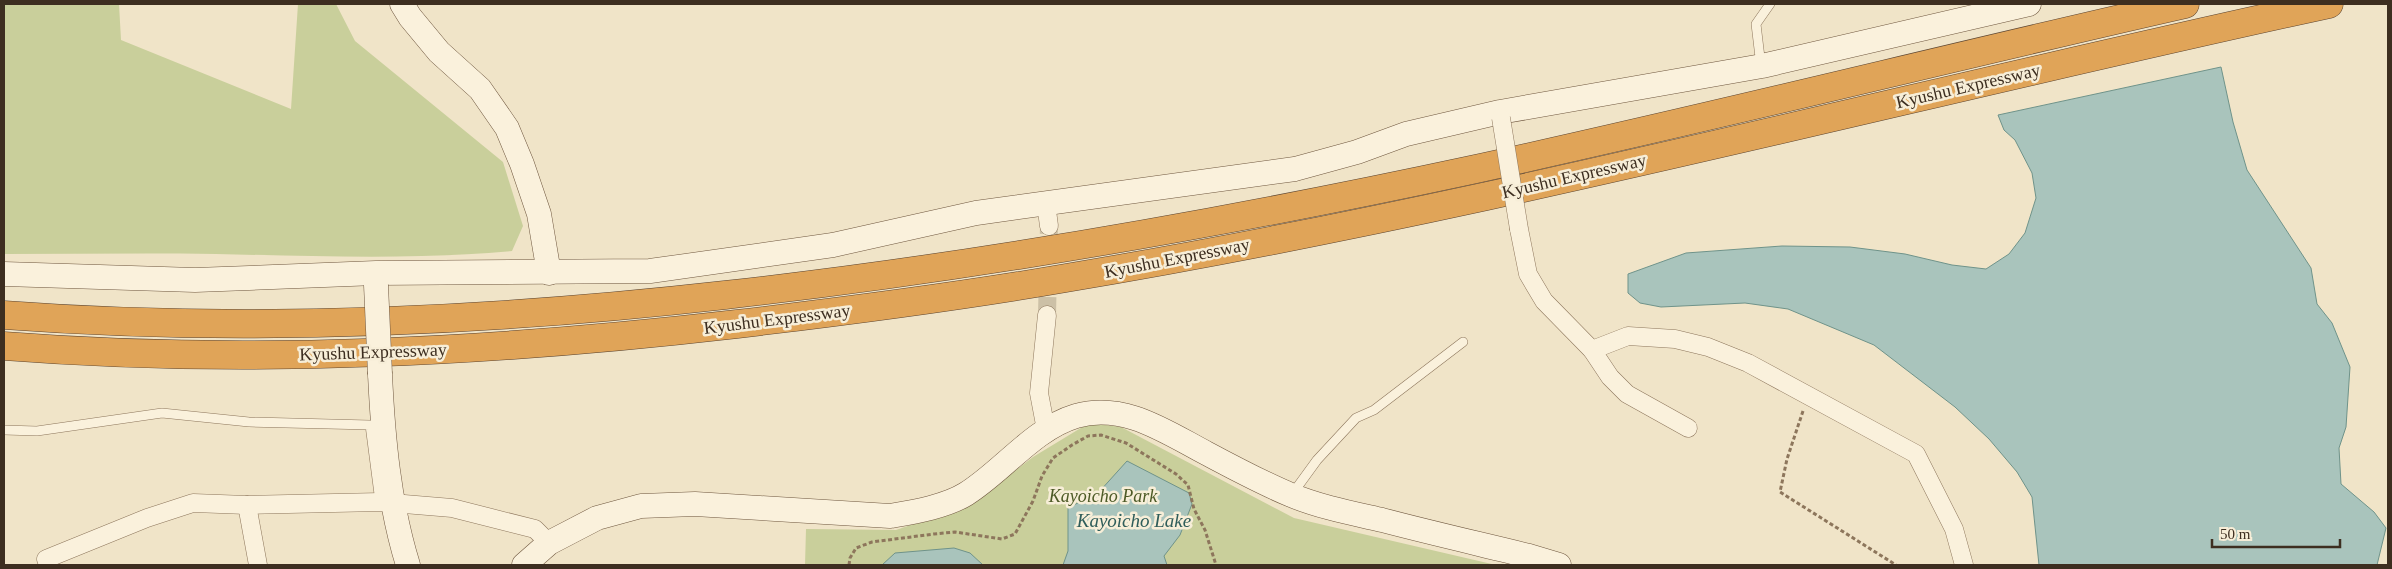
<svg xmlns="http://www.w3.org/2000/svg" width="2392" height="569" viewBox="0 0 2392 569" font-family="'Times New Roman',serif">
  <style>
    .green { fill: #c9cf9b }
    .water { fill: #a9c4bc; stroke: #6f938a }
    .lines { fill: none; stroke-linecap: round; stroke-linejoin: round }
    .street-tunnel { stroke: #ccc0a6; stroke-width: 18; stroke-dasharray: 18 9; stroke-linecap: butt }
    .lane-casing { stroke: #8d765c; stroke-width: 10 }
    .street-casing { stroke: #8d765c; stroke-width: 19 }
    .secondary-casing { stroke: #6f573f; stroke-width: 25 }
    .highway-casing { stroke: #5b4430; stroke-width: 29 }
    .path { stroke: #8d765c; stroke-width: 3; stroke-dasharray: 4 2.5; stroke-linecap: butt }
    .lane { stroke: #faf1dc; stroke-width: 9 }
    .street { stroke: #faf1dc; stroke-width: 18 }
    .secondary { stroke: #faf1dc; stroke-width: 24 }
    .highway { stroke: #e0a458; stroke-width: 28 }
    .street-bridge-casing { stroke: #8d765c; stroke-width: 19; stroke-linecap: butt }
    .secondary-bridge-casing { stroke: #6f573f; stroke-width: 25; stroke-linecap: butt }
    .street-bridge { stroke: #faf1dc; stroke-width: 18 }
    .secondary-bridge { stroke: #faf1dc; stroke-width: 24 }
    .labels { text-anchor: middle; stroke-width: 5; stroke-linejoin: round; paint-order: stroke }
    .street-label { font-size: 18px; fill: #3d2e20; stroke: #f7eed8 }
    .park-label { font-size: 18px; font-style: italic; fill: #4d5a26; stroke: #f7eed8 }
    .water-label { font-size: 19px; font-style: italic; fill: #2f5d5a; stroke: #f7eed8 }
  </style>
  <rect width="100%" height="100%" fill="#f0e4c8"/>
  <g class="green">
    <path d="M 4,4 L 119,4 L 121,40 L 291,109 L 298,4 L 336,4 L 355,41 L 503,162 L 523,226 L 512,251 C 415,260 314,256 216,254 C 146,253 75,254 4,254 Z"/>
    <polygon points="1089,423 1121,427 1294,518 1496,565 805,565 806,529 896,530 972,504 1033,457"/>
  </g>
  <g class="water">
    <polygon points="2221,67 2233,122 2247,170 2311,268 2317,304 2332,323 2350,367 2346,427 2339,448 2341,484 2374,512 2386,528 2377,565 2039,565 2032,497 2017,472 1989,439 1955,407 1874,345 1788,309 1745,303 1661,307 1640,303 1628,293 1628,274 1686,253 1782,246 1850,247 1905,254 1952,265 1986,269 2009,254 2025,233 2036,198 2032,173 2015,140 2004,130 1998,115"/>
    <polygon points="1127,461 1189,493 1192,504 1180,535 1164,556 1167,565 1063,565 1068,551 1068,508 1099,492"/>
    <polygon points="954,548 970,553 983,565 882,565 895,553"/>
  </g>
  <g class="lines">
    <polyline class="street-tunnel" points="1047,315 1049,226"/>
    <defs>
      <g id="lane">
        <polyline points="1761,66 1756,24 1770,4"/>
        <polyline points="4,430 37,431 162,413 249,422 370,425 380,502"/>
        <polyline points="1293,493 1317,460 1356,418 1374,410 1463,342"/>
      </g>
      <g id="street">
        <polyline points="1046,203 1049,226"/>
        <polyline points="1519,229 1528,274 1544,301 1592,350 1628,336 1675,339 1708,347 1748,363 1916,454 1954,529 1964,565"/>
        <polyline points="1592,350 1610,377 1627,394 1688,428"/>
        <polyline points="1046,430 1039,393 1047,315"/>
        <polyline points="247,505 258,565"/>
        <polyline points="48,565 46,559 147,518 193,503 247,505 380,502 452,508 535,529 549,543"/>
      </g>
      <g id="secondary">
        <polyline points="402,4 410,17 439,52 480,89 507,128 522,164 539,214 549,273"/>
        <polyline points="4,274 195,280 376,273 650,271 833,245 976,213 1295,169 1357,152 1406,134 1500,112 1762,66 2029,4"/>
        <path d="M 380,374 C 383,438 389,504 408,565"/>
        <path d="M 524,565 L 549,543 L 597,518 L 641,506 L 695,504 L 890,516 C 913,512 945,507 966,494 C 1003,471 1033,429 1076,416 C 1124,402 1166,432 1206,453 C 1234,468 1262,483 1291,495 C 1320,507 1351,513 1382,520 C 1431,533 1480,544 1529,556 L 1559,565"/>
      </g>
      <g id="highway">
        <path d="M 4,315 C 245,333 485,322 725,295 C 976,267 1224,223 1471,170 C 1710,118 1947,58 2185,4"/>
        <path d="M 4,346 C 248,365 494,352 737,324 C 847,311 957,297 1066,278 C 1491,207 1908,95 2329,4"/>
      </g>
    </defs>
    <use href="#lane" class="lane-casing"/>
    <use href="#street" class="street-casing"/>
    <use href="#secondary" class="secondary-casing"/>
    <use href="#highway" class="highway-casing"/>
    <g class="path">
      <polyline points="1803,411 1787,459 1780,492 1896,565"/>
      <polyline points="849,565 850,558 856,548 872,542 934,534 955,532 1002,539 1015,534 1033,501 1042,476 1053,458 1072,445 1088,436 1101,435 1126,443 1176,474 1188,485 1194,509 1205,530 1216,565"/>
    </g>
    <use href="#lane" class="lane"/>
    <use href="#street" class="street"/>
    <use href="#secondary" class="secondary"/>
    <use href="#highway" class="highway"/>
    <defs>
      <polyline id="street-bridge" points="1501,118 1519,229"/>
      <polyline id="secondary-bridge" points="376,285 380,374"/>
    </defs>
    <use href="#street-bridge" class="street-bridge-casing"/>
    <use href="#secondary-bridge" class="secondary-bridge-casing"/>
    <use href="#street-bridge" class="street-bridge"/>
    <use href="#secondary-bridge" class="secondary-bridge"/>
  </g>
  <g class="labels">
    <g class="street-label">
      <text transform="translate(1968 86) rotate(-13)" y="6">Kyushu Expressway</text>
      <text transform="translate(1574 176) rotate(-13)" y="6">Kyushu Expressway</text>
      <text transform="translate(1177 258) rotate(-11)" y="6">Kyushu Expressway</text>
      <text transform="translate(777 319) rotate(-7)" y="6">Kyushu Expressway</text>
      <text transform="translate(373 352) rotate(-2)" y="6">Kyushu Expressway</text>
    </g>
    <g class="park-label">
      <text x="1103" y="502">Kayoicho Park</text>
    </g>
    <g class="water-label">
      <text x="1134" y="527">Kayoicho Lake</text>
    </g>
  </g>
  <rect width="2392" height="569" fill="none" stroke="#3d2e20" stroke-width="10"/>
  <path d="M2212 539v8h128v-8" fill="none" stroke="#3d2e20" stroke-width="2.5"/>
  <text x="2220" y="539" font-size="15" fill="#3d2e20" stroke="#f7eed8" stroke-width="4" paint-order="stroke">50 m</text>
</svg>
